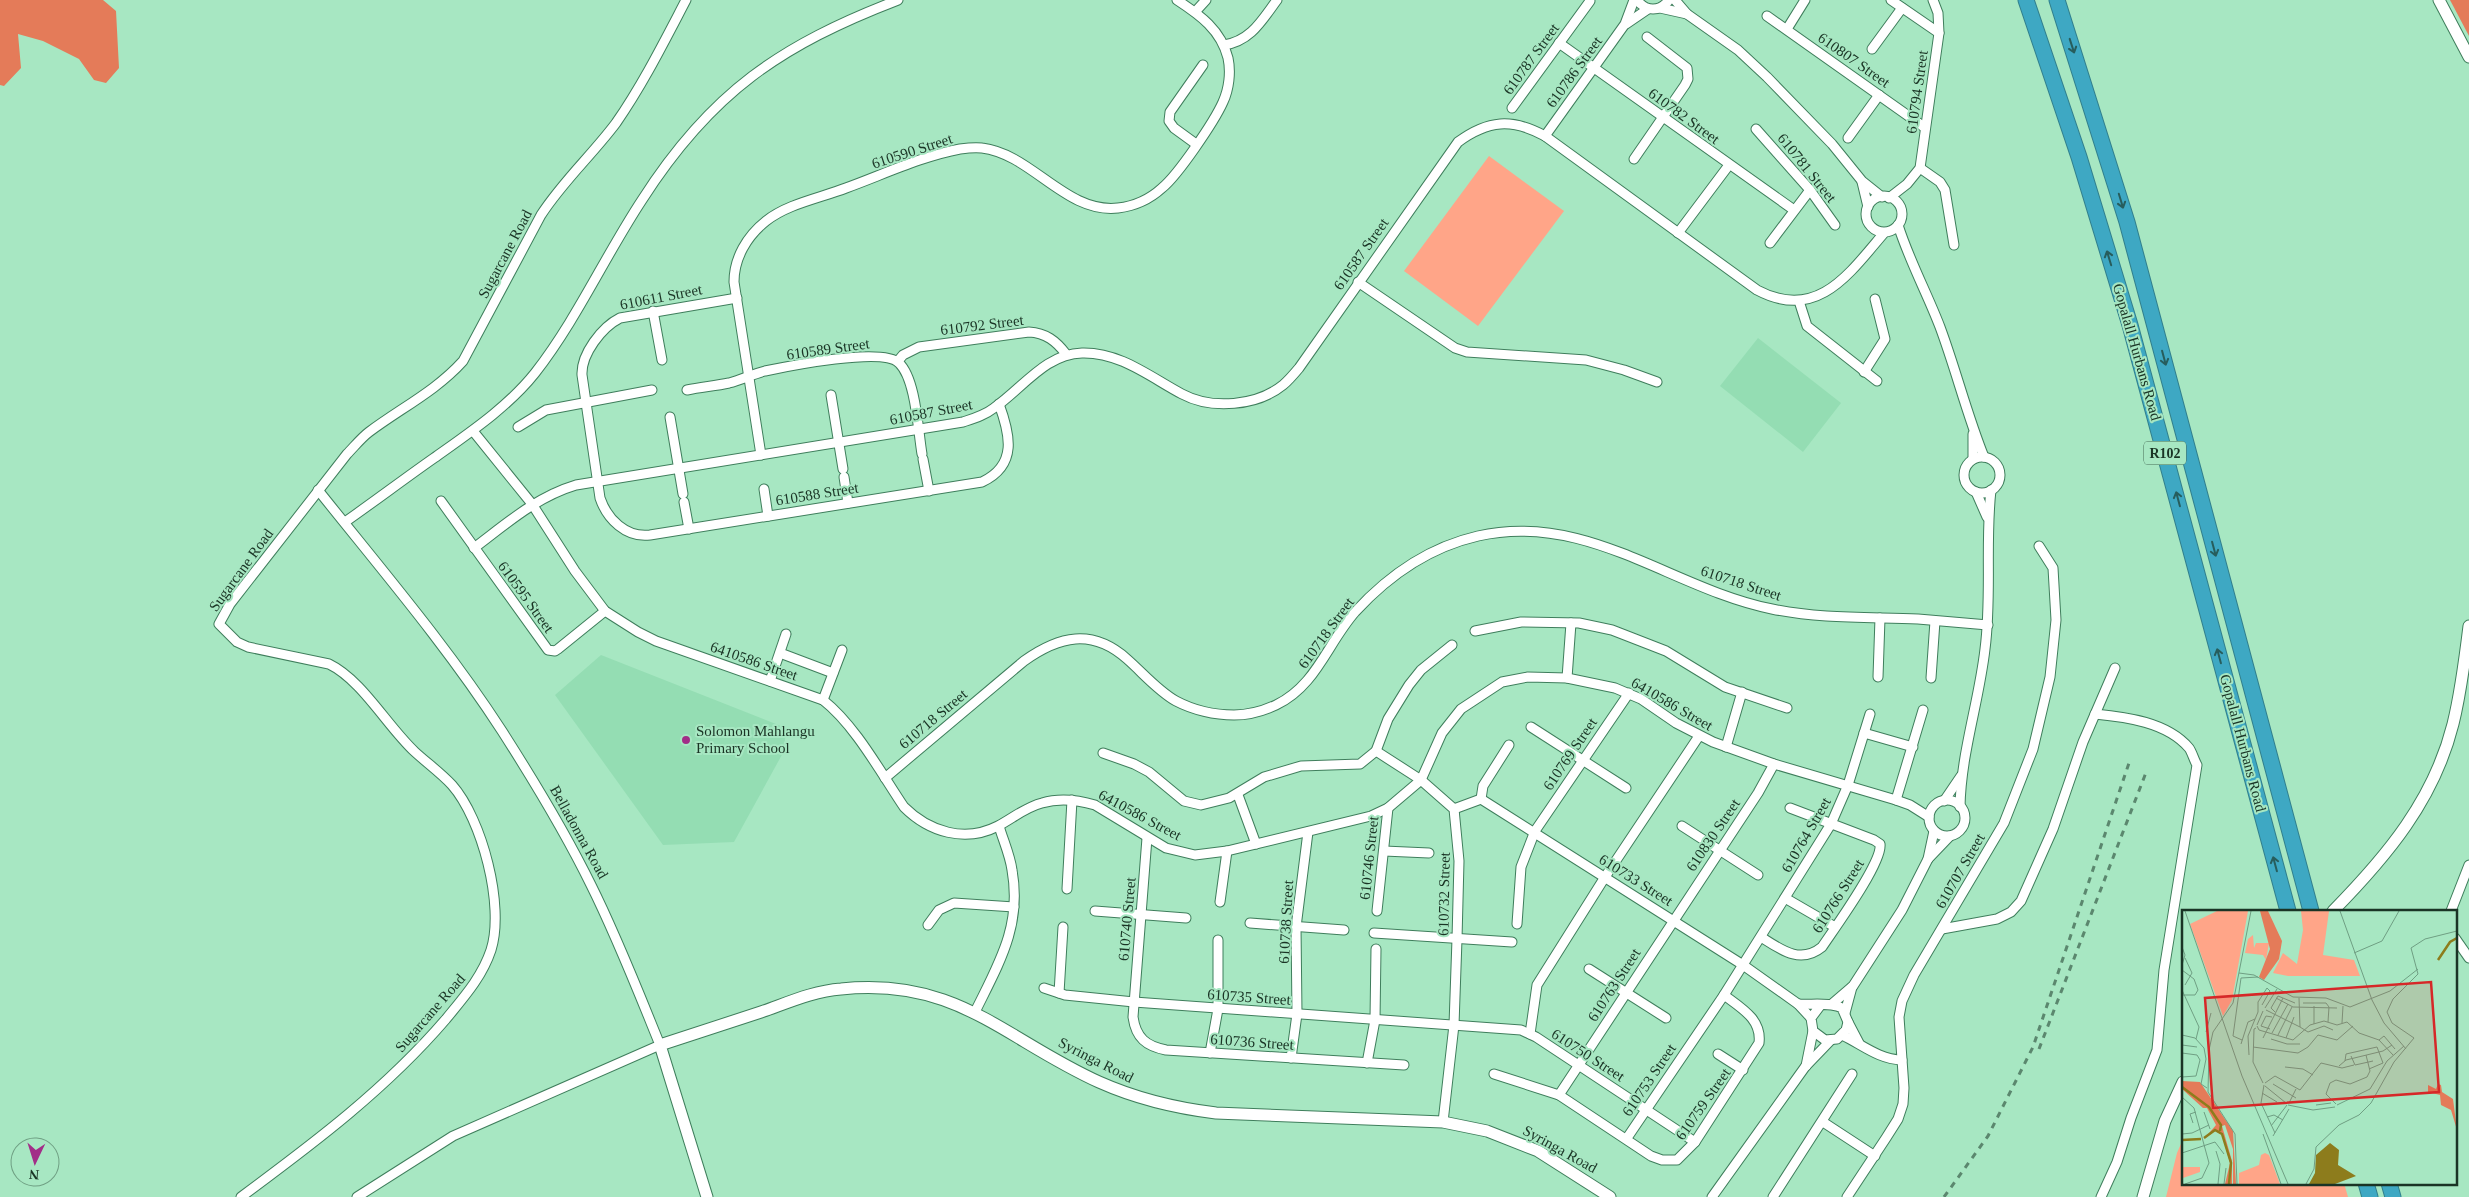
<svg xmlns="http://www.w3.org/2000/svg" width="2469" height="1197" viewBox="0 0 2469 1197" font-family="Georgia,serif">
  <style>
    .built { fill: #94ddb3 }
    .green { fill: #ffa588 }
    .forest { fill: #e47b59 }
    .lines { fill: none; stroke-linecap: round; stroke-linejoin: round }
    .street-casing { stroke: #3f7e5c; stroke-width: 11 }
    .secondary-casing { stroke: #3f7e5c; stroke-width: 13 }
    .highway-casing { stroke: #317f8c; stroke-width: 17 }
    .street { stroke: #fff; stroke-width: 9 }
    .secondary { stroke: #fff; stroke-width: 11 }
    .highway { stroke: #3ea8c3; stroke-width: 15 }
    .rail { stroke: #5b876e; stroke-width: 3; stroke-dasharray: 6 6; stroke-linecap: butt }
    .oneway { stroke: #275d5c }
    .poi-dot { fill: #a22e88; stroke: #a7e7c2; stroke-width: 2 }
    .labels { text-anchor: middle; stroke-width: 4; stroke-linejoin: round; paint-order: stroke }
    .shield { fill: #a7e7c2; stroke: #446a54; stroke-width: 1 }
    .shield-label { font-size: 14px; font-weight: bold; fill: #1a3425 }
    .street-label { font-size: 15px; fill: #1a3425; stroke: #a7e7c2 }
    .poi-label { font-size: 15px; fill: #1a3425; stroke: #a7e7c2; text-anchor: start }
    .inset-river { fill: none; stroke: #8d7c1c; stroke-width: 2.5 }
    .inset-road { fill: none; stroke: #6f9f83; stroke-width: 1 }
    .view { fill: #d62828; fill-opacity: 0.15; stroke: #d62828; stroke-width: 2.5 }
    .inset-edge { fill: none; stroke: #1a3425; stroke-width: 2.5 }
  </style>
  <rect width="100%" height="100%" fill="#a7e7c2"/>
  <g class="built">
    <polygon points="1758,338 1841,403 1803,452 1720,386"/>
    <polygon points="601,655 786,728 784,751 734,842 663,845 555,695"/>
  </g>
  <g class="green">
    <polygon points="1489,156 1564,211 1478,326 1404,271"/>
    <polygon points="2183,1139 2183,1183 2344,1183 2348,1197 2166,1197 2177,1153"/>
  </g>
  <g class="forest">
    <polygon points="0,0 103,0 116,11 119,68 106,83 94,80 79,59 43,41 18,34 21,68 4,86 0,85"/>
    <polygon points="2450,0 2469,0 2469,36"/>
  </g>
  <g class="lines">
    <defs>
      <g id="street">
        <path d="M 1637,0 C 1646,12 1660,12 1669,0"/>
        <polyline points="1675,0 1687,14 1738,50 1767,77 1832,144 1862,181 1882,197"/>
        <polyline points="1891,0 1939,33"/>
        <polyline points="1660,8 1687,14"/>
        <polyline points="1195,12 1206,0"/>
        <polyline points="1767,16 1924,127"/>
        <polyline points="1626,24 1648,9"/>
        <polyline points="1787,29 1805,0"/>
        <polyline points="1559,43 1794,210"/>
        <path d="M 1224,45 C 1251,41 1262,20 1277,0"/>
        <polyline points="1872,49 1902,8"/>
        <polyline points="1512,108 1590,1"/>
        <polyline points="1756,129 1810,190 1835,225"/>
        <polyline points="1545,136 1625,24 1634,0"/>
        <polyline points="1848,138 1879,95"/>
        <polyline points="1196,144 1174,128 1169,121 1170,112 1203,65"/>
        <polyline points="1634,159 1685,85 1688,79 1687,68 1647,37"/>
        <polyline points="1920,168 1940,182 1945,190 1954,245"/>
        <polyline points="1862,182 1868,207"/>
        <circle cx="1884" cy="214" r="18"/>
        <polyline points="1889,198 1907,184 1920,168 1939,33 1938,13 1933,0"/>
        <path d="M 1898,225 C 1909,260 1927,293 1940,327 C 1956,370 1967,415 1984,457"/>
        <polyline points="1678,233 1729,165"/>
        <polyline points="1770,243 1810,190"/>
        <polyline points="1358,282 1455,348 1467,352 1586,360 1624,370 1657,382"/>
        <path d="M 737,298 L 620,318 C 602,327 581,354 582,375 L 600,498 C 607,519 626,538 650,535 L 982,482 C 1018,465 1010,434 999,404"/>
        <polyline points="1799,301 1807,326 1877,381"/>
        <polyline points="653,311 662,360"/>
        <path d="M 898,361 L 903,355 L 919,347 L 1029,332 C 1046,333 1056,341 1066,354"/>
        <polyline points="1864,372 1885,339 1875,299"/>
        <path d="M 687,390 C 701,387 715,386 729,383 C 741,380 753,374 765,371 C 789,366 883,347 899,363 C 916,379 918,431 922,454"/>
        <polyline points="831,395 843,469"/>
        <polyline points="670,417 683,494"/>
        <polyline points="518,427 546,410 652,390"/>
        <path d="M 473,431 L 532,504 L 575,571 L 605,611 L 638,632 L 656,641 L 823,700 C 855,725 881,773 904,807 C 929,832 965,843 998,826 C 1013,818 1026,807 1042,803 C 1059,798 1078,800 1095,805 L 1166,848 L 1195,855 L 1227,851 L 1371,816 L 1388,808 L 1421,780 L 1442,733 L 1461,709 L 1502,682 L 1528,677 L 1567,678 L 1615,688 L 1641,699 L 1676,723 L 1713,742 L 1774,764 L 1896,800 L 1910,805 L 1929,817"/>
        <path d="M 761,455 L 734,282 C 734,258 747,236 766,221 C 787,204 820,198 846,188 C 882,175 922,156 960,149 C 967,148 975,147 982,148 C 1032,154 1066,214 1118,208 C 1135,206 1150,199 1162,188 C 1178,175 1214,122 1223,102 C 1229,89 1231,72 1228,58 C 1221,30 1200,15 1177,0"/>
        <circle cx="1982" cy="475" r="18"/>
        <polyline points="923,459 929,491"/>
        <polyline points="1973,459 1973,434"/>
        <polyline points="844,477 848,503"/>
        <polyline points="764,489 768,516"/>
        <path d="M 318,490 C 381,569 447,646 502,731 C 534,781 565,832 591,885 C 617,937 638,991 660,1045 L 453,1136 L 357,1197"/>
        <polyline points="1976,492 1987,517"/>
        <polyline points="441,501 548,650 555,651 558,649 605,611"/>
        <polyline points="684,502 689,529"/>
        <path d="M 345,522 C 375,501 404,479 434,458 C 469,433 508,407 535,373 C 577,319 605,256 642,200 C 711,92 781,45 898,0"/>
        <path d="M 474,548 C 506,524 536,497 576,485 L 963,422 C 975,418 985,415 994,408 C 1023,388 1045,354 1082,353 C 1120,352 1150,377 1182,394 C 1212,410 1257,406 1283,385 C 1289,380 1294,374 1299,368 L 1458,142 C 1488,120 1512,118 1545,136 L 1757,290 C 1817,322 1849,274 1884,233"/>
        <polyline points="1475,631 1521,622 1579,623 1612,630 1666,651 1725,687 1787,708"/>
        <polyline points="780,653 833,673"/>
        <polyline points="1878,677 1880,618"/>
        <polyline points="1567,678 1571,623"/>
        <polyline points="1931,678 1935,621"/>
        <polyline points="770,681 786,634"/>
        <polyline points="823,700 842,650"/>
        <path d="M 2095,714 C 2126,717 2167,722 2189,748 C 2192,752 2194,760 2197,765 L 2164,970 L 2157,1050 L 2131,1118 L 2117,1162 L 2101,1197"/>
        <polyline points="1531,727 1626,788"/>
        <polyline points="1864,733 1913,747"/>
        <polyline points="1726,747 1742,692"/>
        <polyline points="1376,751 1421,780 1454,809 1459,861 1457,939 1454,1025 1443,1122"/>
        <polyline points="1103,753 1134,764 1149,772 1184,801 1201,805 1229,798 1264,777 1301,766 1360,764 1376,751 1388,719 1409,685 1421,670 1452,645"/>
        <path d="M 885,778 L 1024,661 C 1059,636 1092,628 1127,659 C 1143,673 1158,691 1176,701 C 1193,710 1215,715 1234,715 C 1248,715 1263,711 1276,705 C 1316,686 1327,644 1355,612 C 1388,576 1430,547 1478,536 C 1587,511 1672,589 1772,609 C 1820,619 1869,617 1918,619 C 1941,621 1965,623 1988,625"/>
        <polyline points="1238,795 1256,844"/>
        <polyline points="1481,799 1483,786 1509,745"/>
        <polyline points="1896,800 1923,710"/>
        <circle cx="1947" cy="818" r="18"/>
        <polyline points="1944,801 1961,776"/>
        <path d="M 1960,807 C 1961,753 1979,702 1985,649 C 1992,596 1985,543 1991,490"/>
        <polyline points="1454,809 1481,799 1743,965 1798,1004 1811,1018"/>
        <polyline points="1682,826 1758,875"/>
        <path d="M 1147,838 L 1133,1017 C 1136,1038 1146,1046 1166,1050 L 1404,1065"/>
        <polyline points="1384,851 1429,853"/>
        <polyline points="1928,859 1950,836"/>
        <polyline points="1067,889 1072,800"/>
        <polyline points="1785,898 1835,927"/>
        <polyline points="1220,902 1227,851"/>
        <polyline points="1095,911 1186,918"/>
        <polyline points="1377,911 1388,808"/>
        <polyline points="2451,911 2469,865"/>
        <polyline points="1250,923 1344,930"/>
        <polyline points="1517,924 1521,867 1535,831 1629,693"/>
        <polyline points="928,925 939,910 954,903 1014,907"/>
        <polyline points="1942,929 1997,919 2011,912 2021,901 2053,829 2083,742 2115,668"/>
        <polyline points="1374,933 1512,942"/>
        <path d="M 1761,937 C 1780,949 1800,965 1822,947 C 1834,929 1883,862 1880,844 L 1874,840 L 1790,808"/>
        <polyline points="2455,938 2469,958"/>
        <polyline points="1589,969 1666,1018"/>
        <polyline points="1044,988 1065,995 1134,1002 1521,1030 1536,1037 1695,1142"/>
        <polyline points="1059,993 1063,927"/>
        <path d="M 1798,1004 C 1811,1005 1832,1002 1842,1008 L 1848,1022 L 1846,1030 L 1837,1039 L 1825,1040 L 1813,1031 L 1811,1018 L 1820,1006"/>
        <polyline points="1832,1004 1853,986 1902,910 1928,859 1934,831"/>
        <path d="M 975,1012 C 999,963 1022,926 1012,870 C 1010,855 1003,840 999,826"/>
        <polyline points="1845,1013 1852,987"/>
        <polyline points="1848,1022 1859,1043"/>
        <polyline points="1530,1034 1537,985 1605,877 1699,736"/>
        <path d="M 1842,1035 C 1863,1045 1878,1059 1902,1060"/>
        <polyline points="1210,1053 1218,1009 1218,940"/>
        <polyline points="1718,1054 1743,1070"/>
        <polyline points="1291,1058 1297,1014 1296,927 1308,832"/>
        <polyline points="1367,1063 1375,1020 1376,949"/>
        <polyline points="1806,1066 1813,1031"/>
        <path d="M 1494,1074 L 1559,1095 L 1651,1156 L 1662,1160 L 1677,1160 L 1695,1142 L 1759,1043 C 1762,1019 1741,1008 1724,995"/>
        <polyline points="1559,1095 1758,793 1774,764"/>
        <polyline points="1823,1122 1875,1156"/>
        <polyline points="1627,1138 1724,995 1831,824 1848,785 1870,714"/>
        <path d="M 241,1197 C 314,1143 386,1089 446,1019 C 464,997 482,977 491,950 C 505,906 482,819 452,785 C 441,773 427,763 415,752 C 387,726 362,680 329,664 L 248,647 L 237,642 L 219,624 L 230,604 L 347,454 C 354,447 361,438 369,432 C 401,408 436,391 463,361 L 541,215 C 563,181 592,155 616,123 C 643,84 664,42 686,0"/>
        <polyline points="1712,1197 1805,1067 1831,1040"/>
        <polyline points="1773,1197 1852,1074"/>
        <polyline points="1847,1197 1886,1138 1898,1119 1903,1104 1904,1088 1899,1017 1902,1001 1914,975 2004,823 2033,749 2050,677 2056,620 2053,568 2039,546"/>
      </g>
      <g id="secondary">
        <polyline points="2439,0 2469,57"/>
        <path d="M 2333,911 C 2387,856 2434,800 2453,724 C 2461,692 2465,659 2469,626"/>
        <path d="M 707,1197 L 660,1045 C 694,1034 728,1023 761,1012 C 787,1003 813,991 841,989 C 957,977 1004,1039 1099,1082 C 1137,1099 1175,1108 1216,1113 L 1443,1122 L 1487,1131 L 1538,1151 L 1610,1197"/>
        <polyline points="2143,1197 2165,1121 2183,1082"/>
      </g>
      <g id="highway">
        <polyline points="2026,0 2079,157 2130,325 2288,911"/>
        <polyline points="2057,0 2127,222 2311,911"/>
        <polyline points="2366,1183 2370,1197"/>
        <polyline points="2389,1183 2393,1197"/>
      </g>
    </defs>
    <use href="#street" class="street-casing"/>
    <use href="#secondary" class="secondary-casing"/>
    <use href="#highway" class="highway-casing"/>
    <use href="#street" class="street"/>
    <use href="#secondary" class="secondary"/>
    <use href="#highway" class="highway"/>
    <g class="rail">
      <polyline points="2039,1049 2147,770"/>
      <polyline points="1944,1197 1988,1136 2033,1047 2129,763"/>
    </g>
  </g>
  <defs><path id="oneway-shaft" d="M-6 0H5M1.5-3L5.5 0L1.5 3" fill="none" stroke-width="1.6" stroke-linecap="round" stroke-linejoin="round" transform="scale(1.25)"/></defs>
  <g class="oneway">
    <use href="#oneway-shaft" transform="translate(2072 46) rotate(72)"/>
    <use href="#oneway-shaft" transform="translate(2121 201) rotate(73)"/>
    <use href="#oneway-shaft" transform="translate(2109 258) rotate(-107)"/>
    <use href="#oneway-shaft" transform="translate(2164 358) rotate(75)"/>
    <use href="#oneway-shaft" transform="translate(2178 499) rotate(-105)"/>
    <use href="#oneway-shaft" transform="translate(2214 549) rotate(75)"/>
    <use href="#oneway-shaft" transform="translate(2219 656) rotate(-105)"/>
    <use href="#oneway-shaft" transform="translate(2275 864) rotate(-105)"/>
  </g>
  <circle class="poi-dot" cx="686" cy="740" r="5"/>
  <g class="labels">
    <rect class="shield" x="2144" y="441.5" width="42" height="23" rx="4"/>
    <g class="shield-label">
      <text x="2165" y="458">R102</text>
    </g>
    <g class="street-label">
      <text transform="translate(1531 59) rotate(-54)" y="5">610787 Street</text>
      <text transform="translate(1854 60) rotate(35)" y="5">610807 Street</text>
      <text transform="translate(1574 72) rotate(-54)" y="5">610786 Street</text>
      <text transform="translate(1917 92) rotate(-82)" y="5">610794 Street</text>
      <text transform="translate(1684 116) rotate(36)" y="5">610782 Street</text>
      <text transform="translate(912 151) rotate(-18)" y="5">610590 Street</text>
      <text transform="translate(1807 168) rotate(51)" y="5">610781 Street</text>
      <text transform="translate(505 254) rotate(-62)" y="5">Sugarcane Road</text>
      <text transform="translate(1361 254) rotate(-55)" y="5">610587 Street</text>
      <text transform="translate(661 297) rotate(-11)" y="5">610611 Street</text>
      <text transform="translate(982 325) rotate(-7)" y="5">610792 Street</text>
      <text transform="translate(828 349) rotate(-8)" y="5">610589 Street</text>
      <text transform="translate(2137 352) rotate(74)" y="5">Gopalall Hurbans Road</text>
      <text transform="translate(931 412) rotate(-11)" y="5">610587 Street</text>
      <text transform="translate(817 494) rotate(-9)" y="5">610588 Street</text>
      <text transform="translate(241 570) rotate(-54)" y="5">Sugarcane Road</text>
      <text transform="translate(1741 583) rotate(18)" y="5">610718 Street</text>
      <text transform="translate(526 597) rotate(54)" y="5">610595 Street</text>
      <text transform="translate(1326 633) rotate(-54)" y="5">610718 Street</text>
      <text transform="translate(754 661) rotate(19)" y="5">6410586 Street</text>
      <text transform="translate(1672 704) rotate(30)" y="5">6410586 Street</text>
      <text transform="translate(933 719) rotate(-40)" y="5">610718 Street</text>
      <text transform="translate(2243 743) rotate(75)" y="5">Gopalall Hurbans Road</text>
      <text transform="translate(1570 754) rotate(-56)" y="5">610769 Street</text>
      <text transform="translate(1140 815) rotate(28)" y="5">6410586 Street</text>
      <text transform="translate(579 832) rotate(61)" y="5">Belladonna Road</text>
      <text transform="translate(1713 835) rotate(-56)" y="5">610830 Street</text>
      <text transform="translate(1806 835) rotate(-60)" y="5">610764 Street</text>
      <text transform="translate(1369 858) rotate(-84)" y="5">610746 Street</text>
      <text transform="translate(1960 871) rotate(-60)" y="5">610707 Street</text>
      <text transform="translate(1636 880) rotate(32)" y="5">610733 Street</text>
      <text transform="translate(1444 894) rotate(-89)" y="5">610732 Street</text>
      <text transform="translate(1838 896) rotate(-58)" y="5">610766 Street</text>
      <text transform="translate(1127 919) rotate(-85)" y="5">610740 Street</text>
      <text transform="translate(1286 922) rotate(-87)" y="5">610738 Street</text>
      <text transform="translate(1614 985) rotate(-57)" y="5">610763 Street</text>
      <text transform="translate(1249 997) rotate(4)" y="5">610735 Street</text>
      <text transform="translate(430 1013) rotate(-49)" y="5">Sugarcane Road</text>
      <text transform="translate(1252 1042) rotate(4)" y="5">610736 Street</text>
      <text transform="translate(1588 1055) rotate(33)" y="5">610750 Street</text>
      <text transform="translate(1096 1060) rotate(27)" y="5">Syringa Road</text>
      <text transform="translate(1649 1080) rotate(-56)" y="5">610753 Street</text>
      <text transform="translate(1703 1104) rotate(-55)" y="5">610759 Street</text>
      <text transform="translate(1560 1149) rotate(29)" y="5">Syringa Road</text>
    </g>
    <g class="poi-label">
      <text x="696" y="736">Solomon Mahlangu<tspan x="696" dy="17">Primary School</tspan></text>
    </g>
  </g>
  <g transform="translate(2182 910)">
    <rect width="275" height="275" fill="#a7e7c2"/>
    <path d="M 35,1 L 66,1 L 50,90 L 41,106 L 8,14 ZM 119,1 L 147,1 L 141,45 L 172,50 L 178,66 L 106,66 L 91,63 L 101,43 L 115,54 L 121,20 ZM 71,25 L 72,38 L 74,33 L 87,33 L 84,50 L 81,45 L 63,43 L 66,29 ZM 83,243 L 87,245 L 98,274 L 57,274 L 57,263 L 77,255 L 79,245 ZM 0,257 L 18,257 L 18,262 L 1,268 Z" fill="#ffa588"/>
    <path d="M 78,1 L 86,1 L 100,31 L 97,49 L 82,70 L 77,67 L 88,39 ZM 0,171 L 18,172 L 51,221 L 54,274 L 51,274 L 51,239 L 43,215 L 40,216 L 50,251 L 50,274 L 43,274 L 48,253 L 40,225 L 33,221 L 22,229 L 34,215 L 25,198 L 21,198 L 0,179 ZM 256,174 L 259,175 L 260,182 L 271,189 L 275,220 L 269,200 L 259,195 L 258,185 L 246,182 L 246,175 L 254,179 Z" fill="#e47b59"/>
    <path d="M 148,233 L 157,240 L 156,255 L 174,266 L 153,274 L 127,274 L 133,263 L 134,245 Z" fill="#8d7c1c"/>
    <path class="inset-river" d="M 256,50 L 268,32 L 275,28M 0,177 L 27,197 L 39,215 L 38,221M 22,228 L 33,220 L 40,224 L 49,253 L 47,274M 0,230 L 19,229"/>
    <path class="inset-road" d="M 3,1 L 60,166 L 106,274M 158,1 L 190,90 L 202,113 L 224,139M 0,37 L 3,45 L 0,55M 172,43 L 200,31 L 217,1M 3,48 L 10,63 L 3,75M 0,60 L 12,69 L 16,80 L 13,85 L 0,85M 57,63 L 72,65 L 111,87 L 144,88 L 168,97 L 208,81 L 236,59M 0,80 L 17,117 L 14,129M 94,88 L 111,97 L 155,98M 117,88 L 118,117 L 126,122M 121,93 L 144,93 L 147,97M 132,96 L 132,114M 83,98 L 95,79M 84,100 L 118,117M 93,102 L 89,98 L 96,86 L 113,93M 146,112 L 147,97M 160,113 L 161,96M 75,115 L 81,101M 75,116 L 77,120 L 111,130 L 128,115 L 142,111 L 155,115 L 165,112 L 177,123 L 197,130 L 211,145M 74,118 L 72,119 L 71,152 L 81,173M 88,119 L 79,116 L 84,106 L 90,107M 24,122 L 29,103M 126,122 L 142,116 L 151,120M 90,123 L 106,94M 0,125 L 13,128 L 22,138 L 24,149 L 19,174 L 25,178M 96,125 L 110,97M 81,128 L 101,88M 104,128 L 112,107M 89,129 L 105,134 L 118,134M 60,130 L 51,126 L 59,68 L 76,67M 197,130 L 202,126 L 213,139M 59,134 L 66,112 L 73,109M 0,135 L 15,137M 71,137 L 116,143 L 126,137 L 136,125 L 155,130 L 171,116M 0,143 L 15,145 L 18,150 L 14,166 L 0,167M 67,145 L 66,126 L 76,102 L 76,92 L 85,78 L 88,81 L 80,95M 169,146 L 173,155 L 191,151M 163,151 L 164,144 L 195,137 L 201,153 L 187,159M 157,156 L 164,150 L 201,141 L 210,135M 103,157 L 121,159 L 131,165M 83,173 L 93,166 L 118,180 L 139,153 L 160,158 L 172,155M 91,174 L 114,188M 82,175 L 79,193 L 93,223M 83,176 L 104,193M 80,183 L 95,192M 0,187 L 12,198 L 27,253 L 20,268 L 3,274M 107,193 L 114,179M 154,194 L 144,184 L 148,173 L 154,170 L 168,174 L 185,167 L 188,161 L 184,145M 106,195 L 131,200 L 153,197M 134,195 L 149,193M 155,195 L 188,179 L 205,151 L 222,136M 22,202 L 28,219M 85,207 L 92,205 L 101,210M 11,213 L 8,204 L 14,202M 89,216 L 105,195M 0,224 L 10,223 L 27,215M 81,224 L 99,274M 91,226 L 107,199M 34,241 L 38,254 L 36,274M 0,243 L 33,232 L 42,244M 42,274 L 44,258M 55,274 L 53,224 L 26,182 L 27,140 L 31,122 L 51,93 L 69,1M 124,274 L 132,259 L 134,237 L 157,215 L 177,205 L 189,193 L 212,152 L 232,128 L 210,113 L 205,102 L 211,89 L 236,64 L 229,38 L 243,29 L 275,21"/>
    <path class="view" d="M 249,72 L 257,182 L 31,198 L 23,88 Z"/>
    <rect width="275" height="275" class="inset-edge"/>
  </g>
  <g transform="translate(35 1162) rotate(184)"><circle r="24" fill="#a7e7c2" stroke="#6f9f83"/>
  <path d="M0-4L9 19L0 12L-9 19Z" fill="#a22e88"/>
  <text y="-8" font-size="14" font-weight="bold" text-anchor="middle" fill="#1a3425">N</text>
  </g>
</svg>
